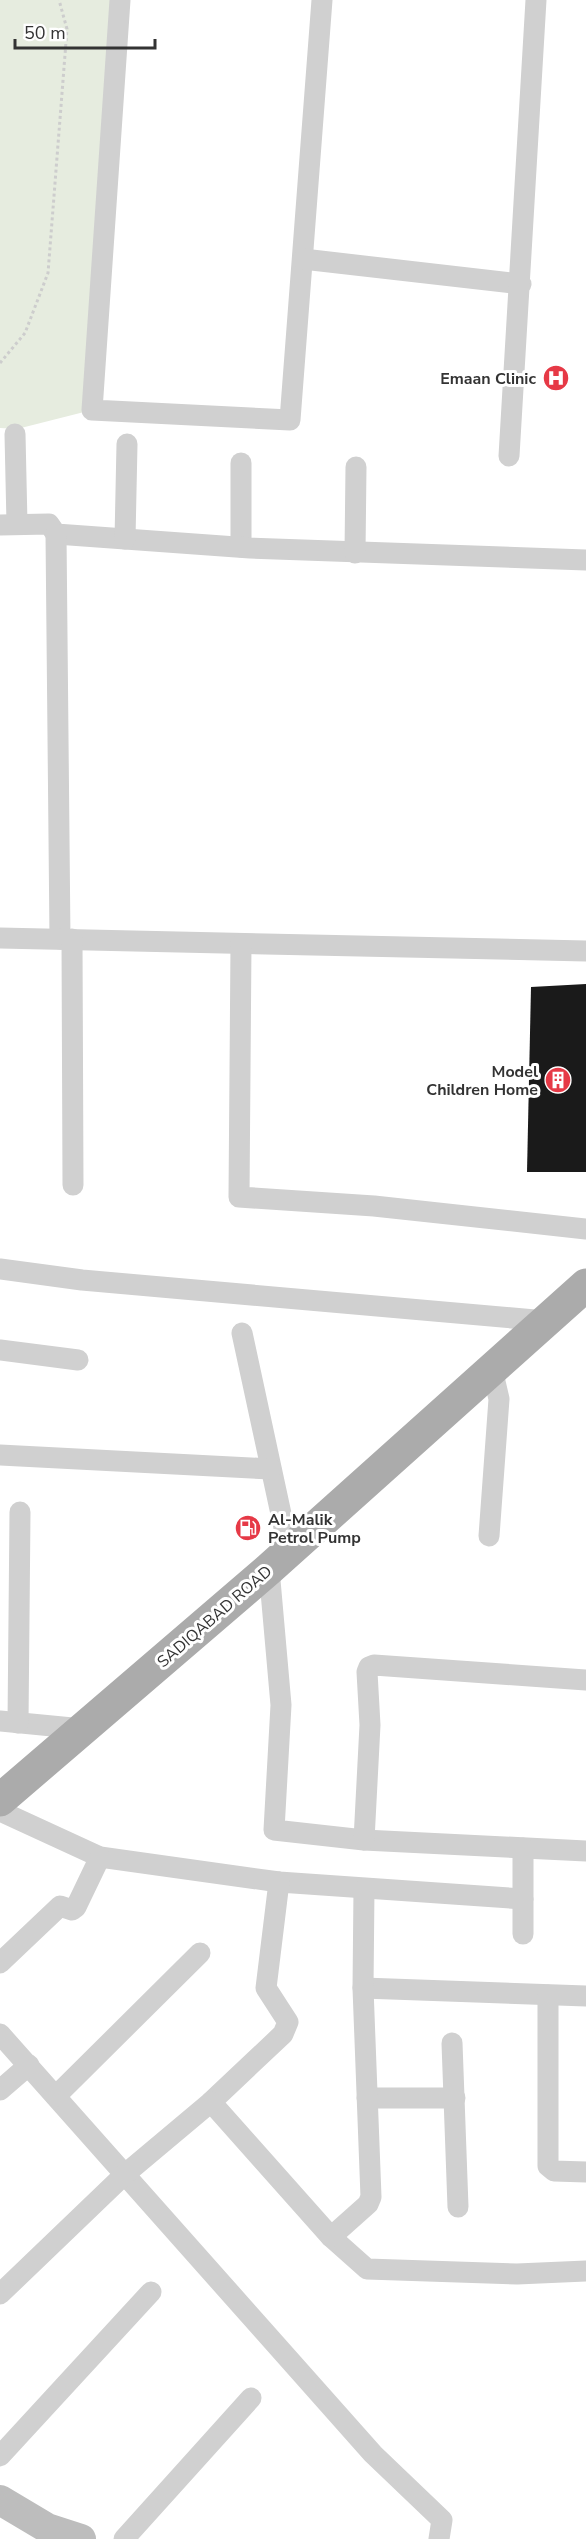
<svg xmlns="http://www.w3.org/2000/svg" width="586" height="2539" viewBox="0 0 586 2539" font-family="'Nunito Sans',sans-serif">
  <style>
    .park { fill: #e6ecdf }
    .building { fill: #1a1a1a }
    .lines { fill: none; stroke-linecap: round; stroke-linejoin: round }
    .path { stroke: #cdcdcd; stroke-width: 3; stroke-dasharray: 3 3; stroke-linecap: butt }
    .street { stroke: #d0d0d0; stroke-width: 21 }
    .secondary { stroke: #bdbdbd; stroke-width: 30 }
    .primary { stroke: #ababab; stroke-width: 33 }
    .labels { text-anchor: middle; stroke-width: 6; stroke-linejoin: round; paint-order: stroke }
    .poi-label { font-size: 16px; font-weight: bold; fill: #333; stroke: #fff; text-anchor: end }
    .street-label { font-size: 16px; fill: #333; stroke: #fff }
  </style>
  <rect width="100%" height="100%" fill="#fff"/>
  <polygon class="park" points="0,0 120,0 92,410 17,429 0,428"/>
  <polygon class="building" points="586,984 586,1172 527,1172 531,987"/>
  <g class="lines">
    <polyline class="path" points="0,363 25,333 48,273 67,29 59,0"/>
    <g class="street">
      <polyline points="120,0 92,410 290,420 322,0"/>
      <polyline points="303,259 521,284"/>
      <polyline points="15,434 17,524"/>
      <polyline points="509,456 536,0"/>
      <polyline points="241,463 241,547"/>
      <polyline points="0,525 49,524 56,534 250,548 586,560"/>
      <polyline points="56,534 60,939"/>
      <polyline points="125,539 127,444"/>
      <polyline points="355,553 356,467"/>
      <polyline points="0,938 586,951"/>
      <polyline points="72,939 73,1185"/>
      <polyline points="241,944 239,1197 374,1206 586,1229"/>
      <polyline points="0,1269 82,1280 546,1321"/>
      <polyline points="242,1333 289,1551"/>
      <polyline points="0,1350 78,1360"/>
      <polyline points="0,1455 271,1469"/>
      <polyline points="489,1536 499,1399 492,1369"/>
      <polyline points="269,1569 281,1705 274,1830 364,1840 586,1851"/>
      <polyline points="0,1721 83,1729"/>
      <polyline points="18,1723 20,1512"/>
      <polyline points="0,1811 100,1857 279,1882 523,1899"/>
      <polyline points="364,1840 370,1725 367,1672 369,1667 374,1665 586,1680"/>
      <polyline points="523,1848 523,1934"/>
      <polyline points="279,1882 266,1988 288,2022 283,2034 211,2102 331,2237 367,2269 517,2274 586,2271"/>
      <polyline points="0,1963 60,1906 72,1910 76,1907 100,1857"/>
      <polyline points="363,1988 586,1996"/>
      <polyline points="548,1995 548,2166 554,2171 586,2172"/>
      <polyline points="0,2034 373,2454 442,2520 439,2539"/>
      <polyline points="452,2043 458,2207"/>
      <polyline points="0,2090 29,2065"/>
      <polyline points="56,2096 200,1953"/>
      <polyline points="367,2098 455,2098"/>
      <polyline points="331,2237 368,2204 371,2197 363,1988 364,1889"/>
      <polyline points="0,2294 124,2175 211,2102"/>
      <polyline points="0,2456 151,2292"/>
      <polyline points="124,2539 251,2398"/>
    </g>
    <polyline class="secondary" points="0,2500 47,2528 81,2539"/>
    <polyline class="primary" points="0,1800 269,1569 586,1285"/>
  </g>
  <defs>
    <symbol id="hospital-disc" viewBox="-11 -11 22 22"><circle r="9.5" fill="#e63946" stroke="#fff"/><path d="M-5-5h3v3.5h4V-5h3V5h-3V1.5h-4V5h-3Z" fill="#fff"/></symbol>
    <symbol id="building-disc" viewBox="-11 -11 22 22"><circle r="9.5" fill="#e63946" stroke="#fff"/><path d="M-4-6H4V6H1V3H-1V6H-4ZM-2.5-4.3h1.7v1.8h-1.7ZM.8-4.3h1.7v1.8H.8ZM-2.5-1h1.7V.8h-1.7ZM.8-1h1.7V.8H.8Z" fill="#fff"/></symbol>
    <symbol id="fuel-disc" viewBox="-11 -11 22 22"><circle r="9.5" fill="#e63946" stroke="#fff"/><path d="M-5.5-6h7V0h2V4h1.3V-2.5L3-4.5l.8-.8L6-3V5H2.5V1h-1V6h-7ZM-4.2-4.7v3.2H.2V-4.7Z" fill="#fff"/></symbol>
  </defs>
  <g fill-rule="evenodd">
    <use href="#hospital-disc" x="541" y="363" width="30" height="30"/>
    <use href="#building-disc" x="543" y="1065" width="30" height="30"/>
    <use href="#fuel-disc" x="233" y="1513" width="30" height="30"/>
  </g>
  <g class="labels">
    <g class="poi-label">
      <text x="536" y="384">Emaan Clinic</text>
      <text x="538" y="1077">Model<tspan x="538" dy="18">Children Home</tspan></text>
      <text x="268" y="1525" text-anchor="start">Al-Malik<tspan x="268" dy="18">Petrol Pump</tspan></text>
    </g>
    <g class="street-label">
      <text transform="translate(214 1616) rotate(-41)" y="6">SADIQABAD ROAD</text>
    </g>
  </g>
  <path d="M15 39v9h140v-9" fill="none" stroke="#333333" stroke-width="3"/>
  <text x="24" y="39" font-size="18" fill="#333333" stroke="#ffffff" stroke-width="4.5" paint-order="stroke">50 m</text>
</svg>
